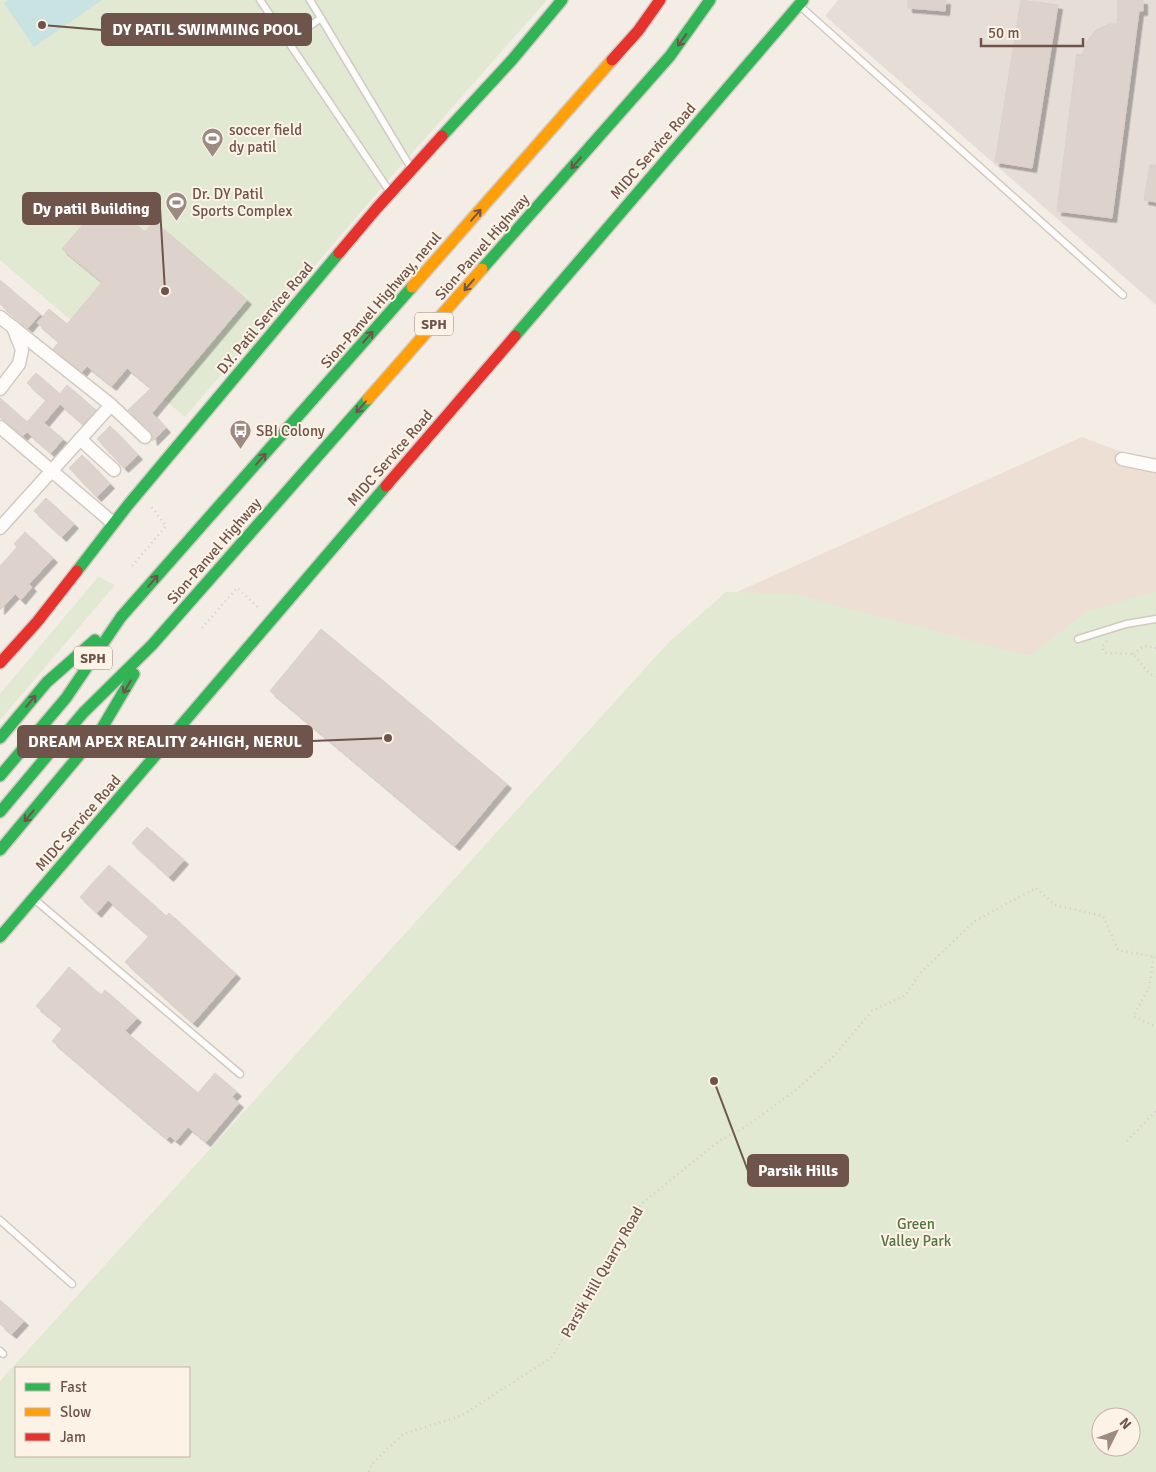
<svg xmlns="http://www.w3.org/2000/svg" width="1156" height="1472" viewBox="0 0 1156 1472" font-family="Signika,sans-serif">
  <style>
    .residential { fill: #eddfd3 }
    .industrial { fill: #e6ddd7 }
    .green { fill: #e1e9d2; fill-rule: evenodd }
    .water { fill: #c9e2e2 }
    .building { fill: #ddd3cc; stroke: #dcd0c9; filter: url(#shadow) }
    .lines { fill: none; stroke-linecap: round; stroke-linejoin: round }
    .lane-casing { stroke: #d1c9c2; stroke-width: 9 }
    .street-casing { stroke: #d1c9c2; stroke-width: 15 }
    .fast-casing { stroke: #d2cac3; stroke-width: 14 }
    .slow-casing { stroke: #d2cac3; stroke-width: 14 }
    .jam-casing { stroke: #d2cac3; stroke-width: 14 }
    .path { stroke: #d5cdc9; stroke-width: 2.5; stroke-dasharray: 1 4; stroke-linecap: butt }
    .lane { stroke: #fdfcfb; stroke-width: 6 }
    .street { stroke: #fdfcfb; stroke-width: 12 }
    .fast { stroke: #30b455; stroke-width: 11 }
    .slow { stroke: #ff9f0a; stroke-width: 11 }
    .jam { stroke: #e5322d; stroke-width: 11 }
    .oneway { stroke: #6e544a }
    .labels { text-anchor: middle; stroke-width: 4; stroke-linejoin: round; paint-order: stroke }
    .shield { fill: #fdf2e6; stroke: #998379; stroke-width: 1 }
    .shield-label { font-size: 14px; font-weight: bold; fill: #6e544a }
    .poi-label { font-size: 15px; fill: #6e544a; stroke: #fdf2e6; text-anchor: start }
    .street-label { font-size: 15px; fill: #6e544a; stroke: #fdf2e6 }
    .park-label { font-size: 15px; fill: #547443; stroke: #fdf2e6 }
    .leader { fill: none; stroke: #6e544a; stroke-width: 2 }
    .callout-dot { fill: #6e544a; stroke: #fdf2e6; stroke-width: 2 }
    .callout { fill: #6e544a; stroke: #6e544a; stroke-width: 2 }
    .callout-label { font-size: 16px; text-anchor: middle; font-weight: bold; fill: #fff }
  </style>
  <defs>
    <filter id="shadow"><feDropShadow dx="4.5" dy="4.5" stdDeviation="0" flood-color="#0004"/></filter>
  </defs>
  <rect width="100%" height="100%" fill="#f4ede6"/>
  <polygon class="residential" points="1082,437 1156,465 1156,609 1029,656 737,592"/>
  <polygon class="industrial" points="838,0 1156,0 1156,305 825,16"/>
  <g class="green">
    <polygon points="0,0 547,0 384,185 185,417 0,260"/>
    <polygon points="98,577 115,585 0,720 0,694"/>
    <path d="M 726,592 L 794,594 L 1029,656 L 1087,611 L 1156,592 L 1156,1472 L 0,1472 L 0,1381 L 668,643 ZM 16,1368 L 189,1368 L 189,1456 L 16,1456 ZM 1101,1417 L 1131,1417 L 1131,1447 L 1101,1447 Z"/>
  </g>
  <polygon class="water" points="8,0 102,0 34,47 4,3"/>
  <g class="building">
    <polygon points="908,0 946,0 945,11 908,8"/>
    <polygon points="1021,0 1058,5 1032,168 995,162"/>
    <polygon points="1118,0 1143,0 1143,11 1139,11 1112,218 1057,211 1077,54 1082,55 1087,41 1096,30 1109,24 1117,24"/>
    <polygon points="1150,165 1156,165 1156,202 1144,200"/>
    <polygon points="105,198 145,232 154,221 247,300 152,413 166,428 153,441 151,431 128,410 151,388 127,368 112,386 87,366 82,372 53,349 59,342 37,323 49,309 67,324 102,282 62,249"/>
    <polygon points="0,280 40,314 28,328 0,304"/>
    <polygon points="36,373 60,394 67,385 96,410 83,424 60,404 44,423 63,439 51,453 27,432 23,436 0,417 0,398 27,422 46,400 27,383"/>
    <polygon points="110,426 138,455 124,468 97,439"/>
    <polygon points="82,455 110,484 97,497 69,468"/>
    <polygon points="46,498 74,524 62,537 34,511"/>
    <polygon points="25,532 53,558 29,584 32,587 21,600 15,594 0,610 0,566 17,547 14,544"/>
    <polygon points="321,629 507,784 455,846 270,691"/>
    <polygon points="147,827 184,860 169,877 132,843"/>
    <polygon points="109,865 166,916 169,913 236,974 193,1023 125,962 149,936 108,900 97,913 80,897"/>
    <polygon points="69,967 101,995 105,990 137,1018 125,1031 198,1093 215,1073 237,1092 232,1097 239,1103 206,1142 188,1127 176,1141 170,1136 167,1139 52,1041 63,1028 36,1006"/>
    <polygon points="0,1300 24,1321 12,1334 0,1324"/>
  </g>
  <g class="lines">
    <defs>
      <g id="lane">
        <polyline points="260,0 390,192"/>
        <polyline points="310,0 411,168"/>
        <polyline points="800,6 1123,295"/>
        <polyline points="288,41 321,18"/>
        <polyline points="1078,639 1126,624 1156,619"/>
        <polyline points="34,899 240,1074"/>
        <polyline points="0,1220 72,1284"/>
        <polyline points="0,1351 3,1354"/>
      </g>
      <g id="street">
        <polyline points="0,317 111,405 0,528"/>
        <polyline points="0,389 19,364 22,350 13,327"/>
        <polyline points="111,405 145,437"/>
        <polyline points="0,427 113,523"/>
        <polyline points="80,439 114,470"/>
        <polyline points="1122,459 1156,466"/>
      </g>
      <g id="fast">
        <polyline points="442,136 512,60 562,0"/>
        <polyline points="482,269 670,56 710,0"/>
        <polyline points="515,336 803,0"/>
        <polyline points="77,571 128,505 339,253"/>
        <polyline points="0,738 47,682 95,640"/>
        <polyline points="0,776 66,698 121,617 412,287"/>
        <polyline points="0,812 83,713 152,645 368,399"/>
        <polyline points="0,850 102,728 134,674"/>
        <polyline points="0,937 386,486"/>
      </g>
      <g id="slow">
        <polyline points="412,287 612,60"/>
        <polyline points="368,399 482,269"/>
      </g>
      <g id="jam">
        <polyline points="612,60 638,31 660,0"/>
        <polyline points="339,253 377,208 442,136"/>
        <polyline points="386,486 515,336"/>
        <polyline points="0,663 37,622 77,571"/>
      </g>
    </defs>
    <use href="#lane" class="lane-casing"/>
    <use href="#street" class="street-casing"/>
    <use href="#fast" class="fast-casing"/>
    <use href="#slow" class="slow-casing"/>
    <use href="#jam" class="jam-casing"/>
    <g class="path">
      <polyline points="132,566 166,526 150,505"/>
      <polyline points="202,628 237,588 260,609"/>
      <polyline points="1107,641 1102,647 1105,653 1133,654 1150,674 1156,677"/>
      <polyline points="1133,654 1144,646 1156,648"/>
      <polyline points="1154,957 1149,988 1133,1016 1156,1027"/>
      <polyline points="1127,1141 1156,1111"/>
      <polyline points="369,1472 371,1465 403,1434 461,1416 552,1357 641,1204 719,1141 745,1127 797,1089 834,1056 872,1011 906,995 920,973 975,921 1036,888 1055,905 1103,916 1118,950 1156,957"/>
    </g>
    <use href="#lane" class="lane"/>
    <use href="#street" class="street"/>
    <use href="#fast" class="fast"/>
    <use href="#slow" class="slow"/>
    <use href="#jam" class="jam"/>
  </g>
  <defs><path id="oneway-shaft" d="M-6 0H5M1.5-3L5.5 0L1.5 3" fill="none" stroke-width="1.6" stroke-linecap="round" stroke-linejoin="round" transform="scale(1.25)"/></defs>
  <g class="oneway">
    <use href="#oneway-shaft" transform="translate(682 40) rotate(126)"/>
    <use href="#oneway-shaft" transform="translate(576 163) rotate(131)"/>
    <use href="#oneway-shaft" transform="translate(476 215) rotate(-49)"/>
    <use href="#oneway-shaft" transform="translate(469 285) rotate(131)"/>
    <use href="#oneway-shaft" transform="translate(368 337) rotate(-49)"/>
    <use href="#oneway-shaft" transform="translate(361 407) rotate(131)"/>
    <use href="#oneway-shaft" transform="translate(261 459) rotate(-49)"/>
    <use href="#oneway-shaft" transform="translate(153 581) rotate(-49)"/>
    <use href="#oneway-shaft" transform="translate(127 687) rotate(120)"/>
    <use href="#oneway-shaft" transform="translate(31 701) rotate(-50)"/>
    <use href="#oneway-shaft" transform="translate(29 816) rotate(130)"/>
  </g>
  <defs>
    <symbol id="stadium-pin" viewBox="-11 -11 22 30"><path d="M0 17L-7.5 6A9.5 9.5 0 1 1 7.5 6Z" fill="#9d8a81" stroke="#fdf2e6"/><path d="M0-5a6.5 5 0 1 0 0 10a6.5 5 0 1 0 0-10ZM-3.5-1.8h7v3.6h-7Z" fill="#fff"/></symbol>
    <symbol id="bus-pin" viewBox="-11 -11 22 30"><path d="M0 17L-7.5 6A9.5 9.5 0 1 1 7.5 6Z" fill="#9d8a81" stroke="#fdf2e6"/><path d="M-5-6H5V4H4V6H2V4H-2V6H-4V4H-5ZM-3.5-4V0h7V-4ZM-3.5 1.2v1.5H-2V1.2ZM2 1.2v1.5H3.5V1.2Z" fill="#fff"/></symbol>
  </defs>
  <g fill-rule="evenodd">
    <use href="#stadium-pin" x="200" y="126" width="25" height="34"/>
    <use href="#stadium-pin" x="164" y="190" width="25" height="34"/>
    <use href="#bus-pin" x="228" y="418" width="25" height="34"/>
  </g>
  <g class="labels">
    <g class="shield">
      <rect x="415" y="312.5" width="38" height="23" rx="4"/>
      <rect x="74" y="646.5" width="38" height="23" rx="4"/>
    </g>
    <g class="shield-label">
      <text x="434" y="329">SPH</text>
      <text x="93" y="663">SPH</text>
    </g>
    <g class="poi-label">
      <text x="229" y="135">soccer field<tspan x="229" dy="17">dy patil</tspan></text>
      <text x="192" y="199">Dr. DY Patil<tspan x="192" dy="17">Sports Complex</tspan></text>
      <text x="256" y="436">SBI Colony</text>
    </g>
    <g class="street-label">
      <text transform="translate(653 151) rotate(-49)" y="5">MIDC Service Road</text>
      <text transform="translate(482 247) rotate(-49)" y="5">Sion-Panvel Highway</text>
      <text transform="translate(381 300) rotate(-49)" y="5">Sion-Panvel Highway, nerul</text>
      <text transform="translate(265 318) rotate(-50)" y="5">D.Y. Patil Service Road</text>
      <text transform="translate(390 458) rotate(-49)" y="5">MIDC Service Road</text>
      <text transform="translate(214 551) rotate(-49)" y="5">Sion-Panvel Highway</text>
      <text transform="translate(78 823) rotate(-49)" y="5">MIDC Service Road</text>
      <text transform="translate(602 1272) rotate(-60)" y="5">Parsik Hill Quarry Road</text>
    </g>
    <g class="park-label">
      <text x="916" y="1229">Green<tspan x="916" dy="17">Valley Park</tspan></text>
    </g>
  </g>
  <path class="leader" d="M42 25L102 30M165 291L160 208M388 738L312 741M714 1081L748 1171"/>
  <g class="callout-dot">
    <circle cx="42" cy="25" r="5"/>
    <circle cx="165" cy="291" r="5"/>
    <circle cx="388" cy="738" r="5"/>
    <circle cx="714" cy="1081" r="5"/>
  </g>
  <g class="callout">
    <rect x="102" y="14" width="209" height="31" rx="5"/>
    <rect x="23" y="193" width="137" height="31" rx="5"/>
    <rect x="18" y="726" width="294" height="31" rx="5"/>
    <rect x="748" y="1155" width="100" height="31" rx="5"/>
  </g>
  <g class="callout-label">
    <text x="207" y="35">DY PATIL SWIMMING POOL</text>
    <text x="91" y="214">Dy patil Building</text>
    <text x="165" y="747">DREAM APEX REALITY 24HIGH, NERUL</text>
    <text x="798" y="1176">Parsik Hills</text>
  </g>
  <rect x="15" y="1367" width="175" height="90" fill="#fdf2e6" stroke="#c4b3a8"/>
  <rect x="25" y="1383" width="25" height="8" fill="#30b455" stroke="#c4b3a8"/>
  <text x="60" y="1392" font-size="15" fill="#6e544a">Fast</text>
  <rect x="25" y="1408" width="25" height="8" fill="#ff9f0a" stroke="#c4b3a8"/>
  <text x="60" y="1417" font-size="15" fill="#6e544a">Slow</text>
  <rect x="25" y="1433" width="25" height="8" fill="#e5322d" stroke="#c4b3a8"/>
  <text x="60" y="1442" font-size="15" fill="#6e544a">Jam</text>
  <g transform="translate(1116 1432) rotate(48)"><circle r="24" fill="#fdf2e6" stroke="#c4b3a8"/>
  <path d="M0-4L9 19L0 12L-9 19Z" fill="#9d8a81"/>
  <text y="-8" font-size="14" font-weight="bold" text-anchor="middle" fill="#6e544a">N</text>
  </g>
  <path d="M981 38v8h102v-8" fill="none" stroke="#6e544a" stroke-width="2.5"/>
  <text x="988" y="38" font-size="15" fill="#6e544a" stroke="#fdf2e6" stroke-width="4" paint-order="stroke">50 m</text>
</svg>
